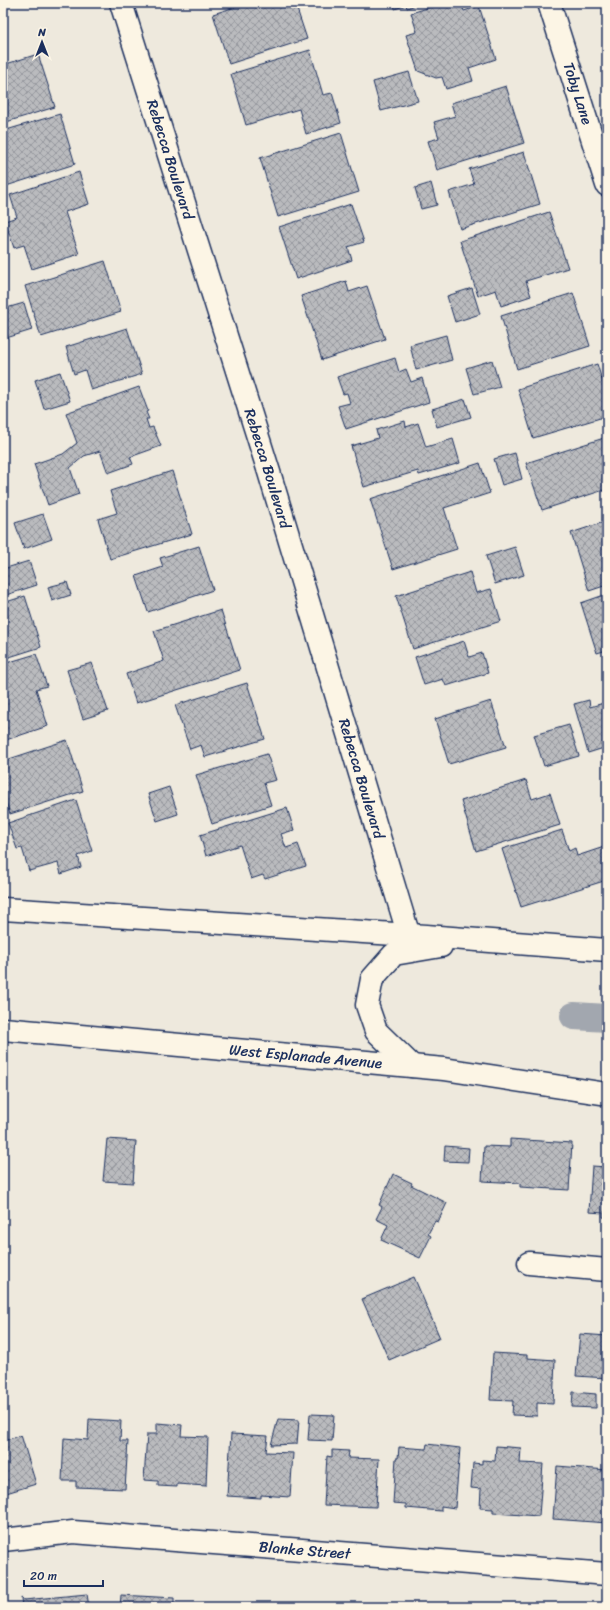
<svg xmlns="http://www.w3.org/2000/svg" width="610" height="1610" viewBox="0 0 610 1610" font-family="Sriracha,sans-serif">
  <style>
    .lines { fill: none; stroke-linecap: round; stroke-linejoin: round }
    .canal { stroke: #a2a7af; stroke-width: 28 }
    .building { fill: url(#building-cross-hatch); stroke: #1b2f5e }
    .minor-casing { stroke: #1b2f5e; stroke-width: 25 }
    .major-casing { stroke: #1b2f5e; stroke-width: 25 }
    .minor { stroke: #fcf5e5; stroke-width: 22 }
    .major { stroke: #fcf5e5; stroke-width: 22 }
    .labels { text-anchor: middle; stroke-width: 3; stroke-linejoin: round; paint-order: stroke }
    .street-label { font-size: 15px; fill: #1b2f5e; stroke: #fcf5e5 }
  </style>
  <defs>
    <pattern id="building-cross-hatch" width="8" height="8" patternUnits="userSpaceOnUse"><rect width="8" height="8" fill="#babbbe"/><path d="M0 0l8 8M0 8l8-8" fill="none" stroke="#96989e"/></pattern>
  </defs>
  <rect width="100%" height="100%" fill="#eee9dd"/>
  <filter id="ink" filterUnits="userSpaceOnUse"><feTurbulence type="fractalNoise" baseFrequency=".025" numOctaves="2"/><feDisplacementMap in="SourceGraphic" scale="8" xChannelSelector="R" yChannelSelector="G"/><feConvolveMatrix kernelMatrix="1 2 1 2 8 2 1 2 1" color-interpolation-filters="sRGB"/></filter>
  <g filter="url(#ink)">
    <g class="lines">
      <polyline class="canal" points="574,1016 607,1018"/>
    </g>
    <g class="building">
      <polygon points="248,3 295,3 307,39 229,64 213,14"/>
      <polygon points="394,3 422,3 407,8 406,5 395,9"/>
      <polygon points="444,3 461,3 464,11 479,6 496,59 469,68 473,81 446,89 442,77 436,78 418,71 406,35 417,32 411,13"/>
      <polygon points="310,50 323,95 332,93 341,123 306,134 299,109 246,125 231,74"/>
      <polygon points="38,54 55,107 3,123 3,65"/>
      <polygon points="409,72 418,101 381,111 373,82"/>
      <polygon points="506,86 524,143 437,170 428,141 439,138 434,122 455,116 451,103"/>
      <polygon points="60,114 75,164 3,187 3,131"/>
      <polygon points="341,133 359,192 278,217 260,158"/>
      <polygon points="524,152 540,204 460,229 449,192 474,184 469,169"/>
      <polygon points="79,172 89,204 65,212 79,254 32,269 24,245 14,248 5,221 17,217 10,195"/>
      <polygon points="431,183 437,205 421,209 415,188"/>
      <polygon points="351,204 364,242 348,247 352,260 296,279 279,227"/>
      <polygon points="549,212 568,268 526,281 531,296 501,306 496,290 478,296 460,241"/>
      <polygon points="105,261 121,312 41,337 25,286"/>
      <polygon points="346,281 349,292 367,286 385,339 322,360 301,296"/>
      <polygon points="472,288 480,314 455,322 447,296"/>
      <polygon points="573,293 590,346 517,369 501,316"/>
      <polygon points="24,303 32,330 3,339 3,309"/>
      <polygon points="127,328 142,374 91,390 85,370 74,374 66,347"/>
      <polygon points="446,335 452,360 416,370 410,345"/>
      <polygon points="395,358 399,372 406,369 411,382 422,378 429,402 346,429 338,406 350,403 347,393 343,394 337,377"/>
      <polygon points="492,360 500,387 474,394 466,368"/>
      <polygon points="597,364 607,396 607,416 533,438 518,389"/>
      <polygon points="60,372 70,401 44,409 35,380"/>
      <polygon points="139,387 148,411 146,412 149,419 146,419 149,428 153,427 161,446 130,457 133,464 108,473 100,451 84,456 70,468 79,494 48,505 34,464 63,454 77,443 66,413"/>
      <polygon points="465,399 471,417 437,427 432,409"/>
      <polygon points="405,421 406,427 418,423 426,447 453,439 460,463 419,475 418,471 364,487 351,446 378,438 376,430"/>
      <polygon points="607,437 607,489 542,510 526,463"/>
      <polygon points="515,453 522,479 502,485 494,459"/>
      <polygon points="480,463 490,493 444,508 457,549 393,569 370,499"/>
      <polygon points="172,471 192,534 110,559 98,519 117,513 110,491"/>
      <polygon points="43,514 52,539 24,549 15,523"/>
      <polygon points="607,521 607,585 589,591 571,533"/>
      <polygon points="199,546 213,590 148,612 136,576 163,567 160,558"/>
      <polygon points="515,547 524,575 495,584 486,556"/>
      <polygon points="29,561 37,585 3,596 3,569"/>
      <polygon points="470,572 476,593 491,589 501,621 413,649 396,596"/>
      <polygon points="67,582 71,595 52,601 48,587"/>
      <polygon points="607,594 607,650 597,653 581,603"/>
      <polygon points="25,596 41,647 3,659 3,603"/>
      <polygon points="221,610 240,670 136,703 126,674 164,661 154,631"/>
      <polygon points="464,641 469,657 482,653 488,673 446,686 443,679 424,685 415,657"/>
      <polygon points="36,654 47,686 36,689 48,726 3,741 3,664"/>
      <polygon points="92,663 108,711 83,719 67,670"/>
      <polygon points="247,683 265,739 205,757 201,745 190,749 175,705"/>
      <polygon points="589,700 590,707 607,702 607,747 588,753 574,704"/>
      <polygon points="491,701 506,747 449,764 435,719"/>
      <polygon points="569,725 579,756 544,766 534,735"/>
      <polygon points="67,740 83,791 10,814 3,793 3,761"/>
      <polygon points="267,754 276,780 264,783 271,805 212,824 196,775"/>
      <polygon points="526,780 532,799 550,793 560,825 476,851 461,801"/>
      <polygon points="169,787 178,814 157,821 148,794"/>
      <polygon points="76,800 92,851 78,856 81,867 61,874 58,863 29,871 22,848 17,849 8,823"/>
      <polygon points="287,808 294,830 281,834 286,848 298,844 306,866 265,879 263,875 251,879 240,845 206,856 200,835"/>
      <polygon points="562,830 569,851 575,848 577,856 607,846 607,880 521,907 502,849"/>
      <polygon points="107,1139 136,1141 133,1183 103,1181"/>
      <polygon points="510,1139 572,1143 569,1190 520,1187 520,1183 482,1181 484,1146 510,1147"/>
      <polygon points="445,1146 469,1148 468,1162 444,1161"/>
      <polygon points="592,1166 607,1167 607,1218 603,1217 603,1213 589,1212"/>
      <polygon points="393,1174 412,1183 411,1185 447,1203 438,1222 435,1221 428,1234 431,1236 420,1258 381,1240 388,1225 376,1219 382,1207 379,1205"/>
      <polygon points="414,1277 440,1338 389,1360 362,1299"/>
      <polygon points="580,1334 607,1336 607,1378 576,1376"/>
      <polygon points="493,1353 527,1355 527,1358 555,1360 553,1404 537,1403 537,1416 512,1415 513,1401 490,1400"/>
      <polygon points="573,1392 596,1394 596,1408 572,1407"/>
      <polygon points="310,1414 334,1415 332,1441 308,1440"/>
      <polygon points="89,1419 121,1421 120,1441 128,1441 125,1489 76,1487 76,1481 62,1481 64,1438 88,1440"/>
      <polygon points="278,1419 299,1420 297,1444 271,1445"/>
      <polygon points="157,1423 182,1425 181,1436 208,1437 206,1486 177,1484 177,1487 158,1486 158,1481 144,1480 147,1434 157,1434"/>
      <polygon points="231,1434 268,1436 266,1452 293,1453 290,1497 261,1495 261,1498 227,1496"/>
      <polygon points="21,1435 36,1484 3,1494 3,1441"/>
      <polygon points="427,1444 460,1448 455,1508 441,1506 441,1511 406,1508 406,1504 393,1503 396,1458 398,1458 399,1447 426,1449"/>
      <polygon points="496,1446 521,1448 520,1463 543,1464 539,1516 493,1513 493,1509 480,1508 481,1489 471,1488 473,1463 482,1464 482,1460 495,1461"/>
      <polygon points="332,1450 349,1451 348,1458 379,1459 376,1507 324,1505 327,1456 332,1457"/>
      <polygon points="557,1466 607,1470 607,1523 553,1519"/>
      <polygon points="87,1594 89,1607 22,1607 21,1598 24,1600"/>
      <polygon points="121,1595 174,1598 174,1607 120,1607"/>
    </g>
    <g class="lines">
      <defs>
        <g id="minor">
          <path id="s1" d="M 121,3 L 269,472 L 409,936"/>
          <path id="s2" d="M 549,3 L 607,185"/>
          <polyline points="529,1263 607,1270"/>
          <path id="s3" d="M 3,1540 L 73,1532 L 607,1574"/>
        </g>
        <g id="major">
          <polyline points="3,909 426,936 607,950"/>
          <path id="s4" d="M 3,1029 L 444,1069 L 607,1094"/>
          <polyline points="412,1066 376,1031 367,1005 372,979 394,954 441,946"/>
        </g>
      </defs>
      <use href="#minor" class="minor-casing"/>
      <use href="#major" class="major-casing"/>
      <use href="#minor" class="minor"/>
      <use href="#major" class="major"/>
    </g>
  </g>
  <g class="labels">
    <g class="street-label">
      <text dy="5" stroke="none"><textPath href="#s2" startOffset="95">Toby Lane</textPath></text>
      <text dy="5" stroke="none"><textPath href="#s1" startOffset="164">Rebecca Boulevard</textPath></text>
      <text dy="5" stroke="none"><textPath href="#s1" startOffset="488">Rebecca Boulevard</textPath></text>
      <text dy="5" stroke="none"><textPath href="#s1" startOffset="812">Rebecca Boulevard</textPath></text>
      <text dy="5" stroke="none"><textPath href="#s4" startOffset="304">West Esplanade Avenue</textPath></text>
      <text dy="5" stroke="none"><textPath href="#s3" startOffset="303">Blanke Street</textPath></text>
    </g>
  </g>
  <rect width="610" height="1610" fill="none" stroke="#fcf5e5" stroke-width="16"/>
  <rect x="8" y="8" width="594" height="1594" fill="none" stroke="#1b2f5e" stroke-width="1.5" filter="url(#ink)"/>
  <g transform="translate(42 42)" stroke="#fcf5e5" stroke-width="3" paint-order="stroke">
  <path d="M0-3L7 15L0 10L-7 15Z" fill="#1b2f5e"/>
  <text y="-6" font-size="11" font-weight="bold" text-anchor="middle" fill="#1b2f5e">N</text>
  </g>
  <path d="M24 1580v6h79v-6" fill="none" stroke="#1b2f5e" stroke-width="2"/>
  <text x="30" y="1580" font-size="12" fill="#1b2f5e" stroke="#fcf5e5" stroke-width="3" paint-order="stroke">20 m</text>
</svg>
